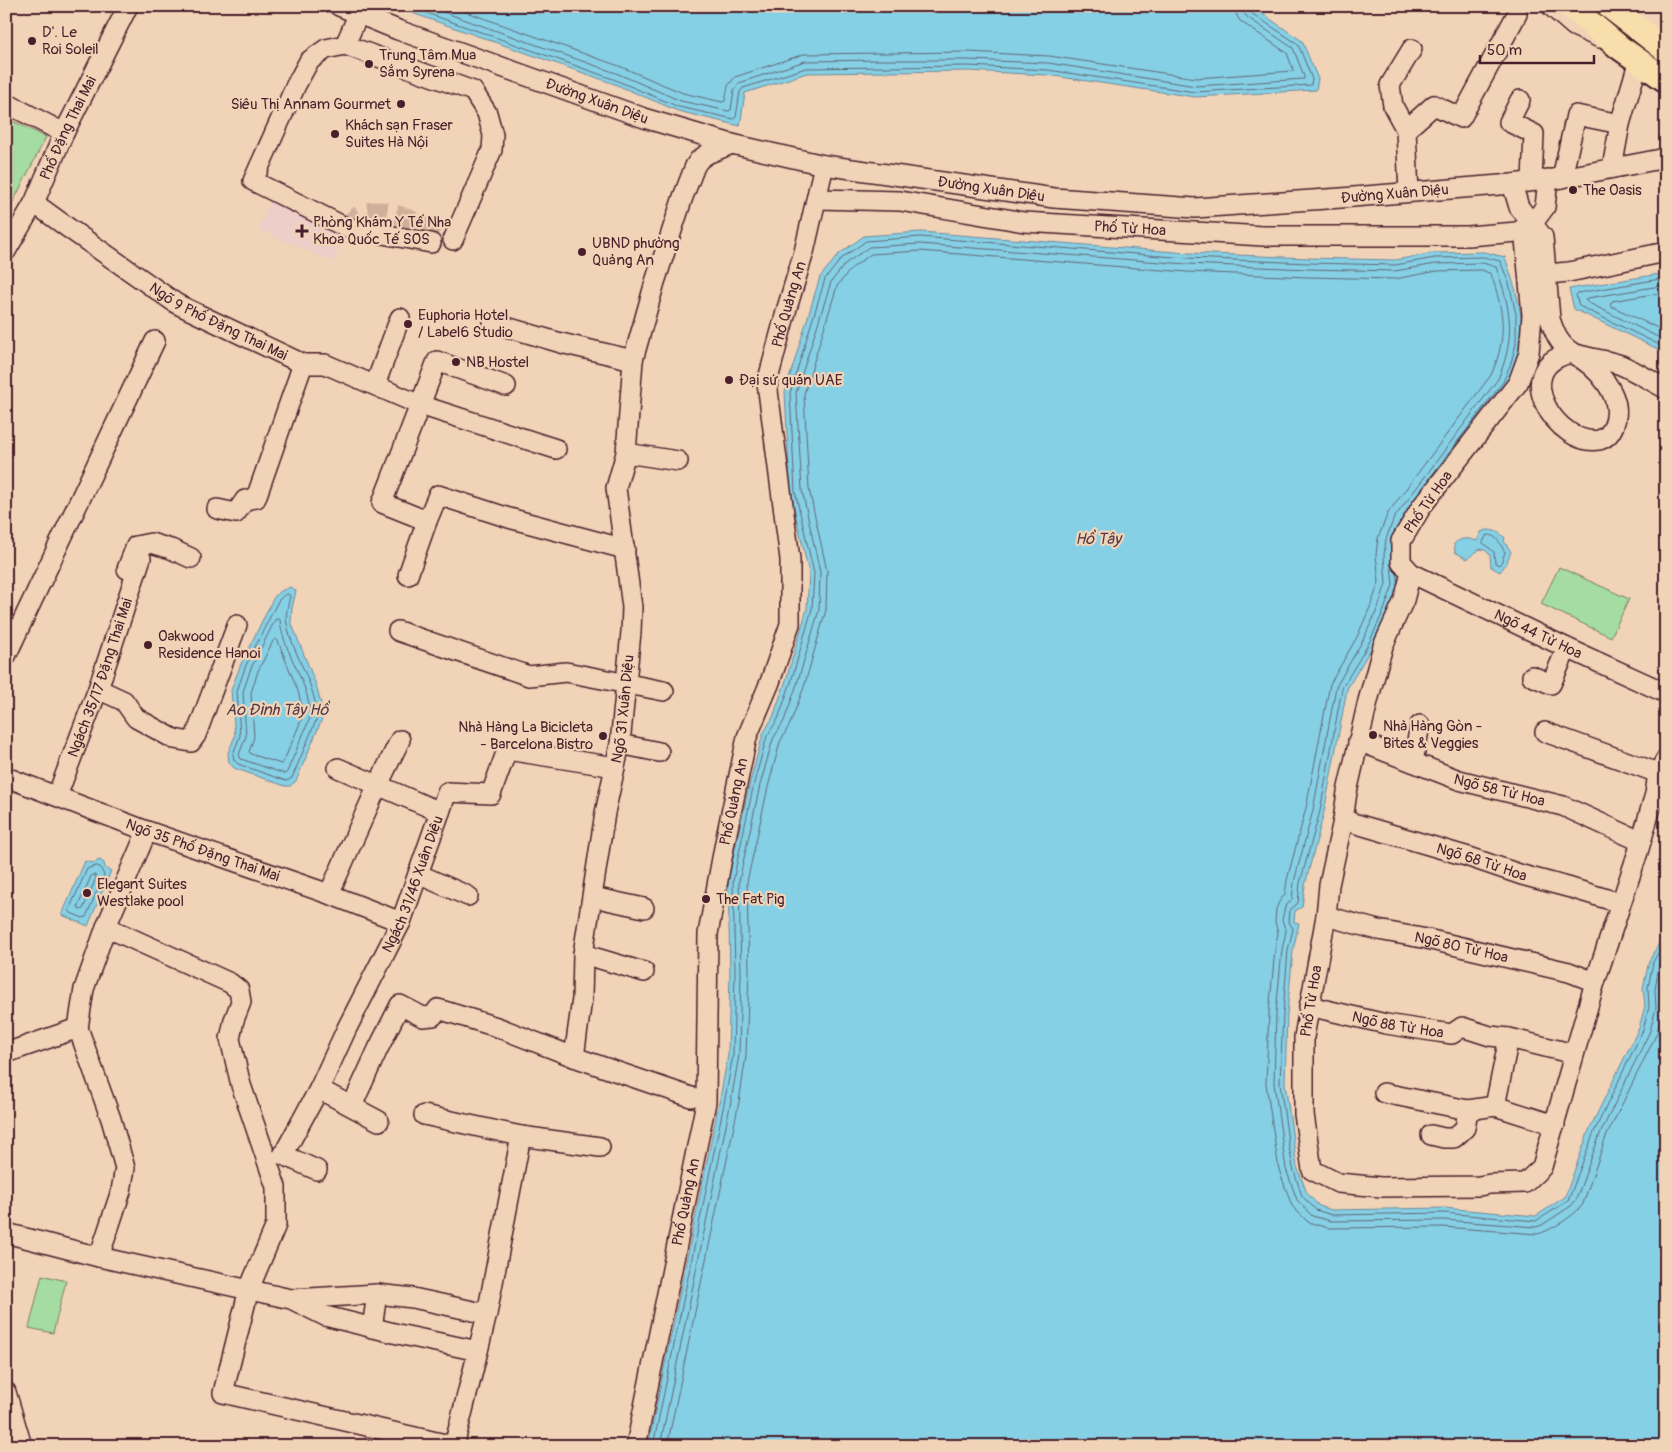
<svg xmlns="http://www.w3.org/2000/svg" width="1672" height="1452" viewBox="0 0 1672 1452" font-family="Pangolin,sans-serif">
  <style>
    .built { fill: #edcec8 }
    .green { fill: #a4dca1; stroke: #777e66 }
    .water { fill: #85d0e5; stroke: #6d899b }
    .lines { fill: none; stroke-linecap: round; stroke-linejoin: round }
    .shore { stroke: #626675; stroke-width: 1 }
    .minor-tunnel { stroke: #d0af9b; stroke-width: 19; stroke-dasharray: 19 9; stroke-linecap: butt }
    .minor-casing { stroke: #4a1f2b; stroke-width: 22 }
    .major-casing { stroke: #4a1f2b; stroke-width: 28 }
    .minor { stroke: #f1d3b7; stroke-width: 19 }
    .major { stroke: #f8deab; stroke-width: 24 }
    .poi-dot { fill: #4a1f2b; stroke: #f1d3b7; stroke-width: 2 }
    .labels { text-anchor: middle; stroke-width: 4.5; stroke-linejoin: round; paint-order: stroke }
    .poi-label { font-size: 15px; fill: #4a1f2b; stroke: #f1d3b7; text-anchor: start }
    .street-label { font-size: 15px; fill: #4a1f2b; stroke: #f1d3b7 }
    .water-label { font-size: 16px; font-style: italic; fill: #533a47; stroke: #f1d3b7 }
  </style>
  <rect width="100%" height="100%" fill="#f1d3b7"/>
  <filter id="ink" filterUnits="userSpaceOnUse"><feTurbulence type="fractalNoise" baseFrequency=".02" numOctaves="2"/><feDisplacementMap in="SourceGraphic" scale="10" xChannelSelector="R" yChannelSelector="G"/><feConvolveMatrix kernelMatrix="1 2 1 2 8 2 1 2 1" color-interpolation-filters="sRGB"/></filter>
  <g filter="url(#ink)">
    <polygon class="built" points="271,201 346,234 333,262 258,229"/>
    <g class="green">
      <polygon points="6,118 46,137 6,216"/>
      <polygon points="1559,567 1629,599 1611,637 1541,604"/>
      <polygon points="42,1275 66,1281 53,1333 29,1328"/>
    </g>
    <g class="water">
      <polygon points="392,6 1251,6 1302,41 1318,79 1316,90 1195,97 1047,75 968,71 807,73 745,93 740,126 678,111 612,83"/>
      <path d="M 921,232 L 1188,253 L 1308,258 L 1395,260 L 1434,253 L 1484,252 L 1505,257 C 1514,285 1525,314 1521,344 C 1520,358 1513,372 1508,385 L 1429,488 L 1397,570 L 1398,585 L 1389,612 L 1373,645 L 1347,689 L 1324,812 L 1305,885 L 1302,907 L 1295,911 L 1294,922 L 1299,923 L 1293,951 L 1287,1014 L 1285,1083 L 1297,1167 L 1307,1193 L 1319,1206 L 1332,1210 L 1444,1208 L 1536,1216 L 1565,1197 L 1589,1130 L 1639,1028 L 1645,1006 L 1643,988 L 1649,961 L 1666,931 L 1666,1446 L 648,1446 L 720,1098 L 728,1055 L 730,973 L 728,880 L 750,782 L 763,734 L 773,717 L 786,680 L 807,609 L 809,573 L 790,491 L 785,392 L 820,277 L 839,254 L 864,236 Z"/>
      <polygon points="1666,273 1666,353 1574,309 1569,289"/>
      <path d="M 1486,530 C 1495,530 1499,532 1505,538 L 1504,541 L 1511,552 L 1506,564 L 1500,572 L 1491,567 L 1490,555 L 1485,550 L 1480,549 L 1467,559 L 1455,552 L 1454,544 C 1461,537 1468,538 1477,541 L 1481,532 Z"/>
      <polygon points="290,587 296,591 292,608 291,622 316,685 322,708 322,719 296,781 290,786 285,786 234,768 229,762 228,753 235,736 231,690 241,664 274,597 281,591"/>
      <polygon points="100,860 104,863 105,868 111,871 88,926 62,915 85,861 92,863"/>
    </g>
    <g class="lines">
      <g class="shore">
        <polyline points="407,6 613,79 679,107 734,119 736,117 740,92 743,88 806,68 886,67 968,66 1048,70 1195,92 1311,85 1312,79 1298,44 1251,13 1249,6"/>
        <polyline points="426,6 616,73 681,101 728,111 731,110 734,90 739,83 805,61 886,60 968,60 1048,63 1196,86 1304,79 1304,76 1293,48 1247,17 1243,12 1243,6"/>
        <polyline points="449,6 619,66 683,93 722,102 725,101 728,86 735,77 804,54 968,52 1049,56 1196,78 1293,71 1293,69 1287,53 1240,21 1236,14 1235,6"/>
        <polyline points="1666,278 1578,293 1576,295 1579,306 1666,348"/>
        <polyline points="1666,285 1588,298 1585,300 1587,302 1666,341"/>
        <polyline points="1666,292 1612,301 1610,304 1611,306 1666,332"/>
        <path d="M 1487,535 C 1498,535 1499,543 1505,552 L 1502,561 L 1499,565 L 1495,563 L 1494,552 L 1483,543 Z"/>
        <polyline points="1391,565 1393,585 1384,610 1369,643 1342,688 1320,811 1300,883 1298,903 1290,910 1289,922 1293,929 1288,950 1283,1013 1280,1083 1288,1141 1293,1168 1302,1196 1316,1210 1332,1215 1444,1213 1536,1221 1568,1201 1594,1132 1643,1030 1649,1007 1648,988 1653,962 1666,939"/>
        <path d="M 288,594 L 290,596 C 288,605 285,615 287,624 C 293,656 316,683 317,718 L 292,778 L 286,781 L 238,764 L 234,760 L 233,754 L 240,736 L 237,691 L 246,665 L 278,601 L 283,596 Z"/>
        <path d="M 278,619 L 280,620 C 283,654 311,683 310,718 L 287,772 L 285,774 L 241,759 L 239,755 L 246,736 L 243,692 L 251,668 L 275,620 Z"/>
        <polygon points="276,639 278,641 298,691 303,711 303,716 283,763 281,764 251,754 249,752 254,737 251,693 258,671 273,641"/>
        <polygon points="97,866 100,867 104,875 86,917 83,918 71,913 69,910 87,869"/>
        <polygon points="92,875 95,875 96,878 83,909 80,910 78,907"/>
        <polyline points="653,1446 725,1099 733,1055 735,973 733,881 754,783 767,736 778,719 791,682 812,609 814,573 795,491 790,393 825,279 842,258 866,241 920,237 1187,258 1308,263 1395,265 1435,258 1484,257 1500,261 1509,283 1516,314 1516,344 1511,363 1503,382 1429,479"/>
        <path d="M 660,1446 L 731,1101 L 739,1055 L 741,973 L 739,881 L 760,785 L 773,739 L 784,721 L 797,684 L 819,610 L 820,572 L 802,490 L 796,393 L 831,282 L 846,263 L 869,247 L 920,244 L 1187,264 L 1308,269 L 1395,271 L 1436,264 L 1483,263 L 1496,267 C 1511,309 1516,337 1498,379 L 1394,518 L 1386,539 L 1384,555 L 1386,584 L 1378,608 L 1363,640 L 1336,687 L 1313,810 L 1294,882 L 1292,899 L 1285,907 L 1282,920 L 1286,931 L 1282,950 L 1276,1013 L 1274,1083 L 1286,1169 L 1297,1200 L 1312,1216 L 1331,1221 L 1444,1220 L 1536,1227 L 1542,1225 L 1571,1206 L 1576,1200 L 1600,1134 L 1650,1031 L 1656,1008 L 1655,989 L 1659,965 L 1666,952"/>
        <path d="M 667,1446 L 739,1102 L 746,1056 L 749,973 L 747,882 L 768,787 L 780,742 L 790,724 L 804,687 L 826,610 L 827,571 L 809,489 L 804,394 L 837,286 L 852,268 L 871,254 L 920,251 L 1187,272 L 1308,277 L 1395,279 L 1437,271 L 1482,270 L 1491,274 C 1504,312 1508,337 1491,375 L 1388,513 L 1378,538 L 1376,555 L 1379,582 L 1371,605 L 1357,637 L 1330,684 L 1306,808 L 1287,880 L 1285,894 L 1279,902 L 1276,909 L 1275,922 L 1278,933 L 1275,949 L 1269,1013 L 1266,1083 L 1279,1170 L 1292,1206 L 1308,1222 L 1328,1228 L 1443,1227 L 1537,1234 C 1549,1232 1577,1214 1583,1204 L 1606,1137 L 1657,1033 L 1663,1007 L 1662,989 L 1666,970"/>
      </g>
      <path class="minor-tunnel" d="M 345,227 C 351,222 357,215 364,213 C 389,204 430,229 453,240"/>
      <defs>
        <g id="minor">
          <path id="s1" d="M 339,6 L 398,30 L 647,119 L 732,144 L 824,165 L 1054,198 L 1195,208 L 1341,198 L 1512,184 L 1562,178 L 1666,158"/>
          <polyline points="1551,6 1574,26 1600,38"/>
          <polyline points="1636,6 1666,26"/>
          <polyline points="358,15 345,45 473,91 487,113 493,135 492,150 453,240"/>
          <polyline points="345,45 326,49 309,61 296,85 253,181 345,227 431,243"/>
          <polyline points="1520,100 1509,122 1534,134 1532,181"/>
          <polyline points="6,103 64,133"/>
          <polyline points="1406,130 1393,106 1390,85 1412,49"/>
          <polyline points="1612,168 1620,124 1639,60"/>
          <polyline points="1562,178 1576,115 1620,124"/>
          <polyline points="1548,179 1545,207 1533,223 1525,239 1532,315 1529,353 1518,383 1422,506 1401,541 1401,562 1411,573 1404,600 1383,646 1368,701 1347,792 1343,820 1329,885 1326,916 1304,1037 1304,1114 1312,1170 1338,1183 1381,1187 1479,1186 1490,1184 1525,1183 1542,1167 1595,982 1638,852 1655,794 1658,773 1666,759"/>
          <path d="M 1512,184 L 1519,207 L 1543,237 L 1550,319 C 1554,331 1558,343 1570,351 C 1578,357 1609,360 1621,365 C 1637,372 1651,381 1666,389"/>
          <polyline points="1409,192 1406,130 1434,105 1461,118 1517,14"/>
          <path id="s2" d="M 817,199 L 900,201 L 1024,222 L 1263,236 L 1468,236 L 1517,232 L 1533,223"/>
          <path id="s3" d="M 34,203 L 67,227 L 177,304 L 303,364 L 325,364 L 420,405 L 556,449"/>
          <path id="s4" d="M 6,251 L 34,203 L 64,133 L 128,6"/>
          <polyline points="1547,274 1569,272 1666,252"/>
          <polyline points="493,323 561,343 633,360"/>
          <path d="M 1571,353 C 1596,365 1625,396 1614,425 C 1611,433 1607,438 1599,440 C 1559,448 1506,368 1571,353 Z"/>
          <polyline points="375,385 400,318"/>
          <polyline points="506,386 437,361 382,503 427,521 438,495 509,518 625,549"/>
          <polyline points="626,453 678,461"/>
          <polyline points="217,509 236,513 245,500 256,498 303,364"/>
          <polyline points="127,569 136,546 151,543 171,549 191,558"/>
          <path id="s5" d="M 1411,573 L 1567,648 L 1666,693"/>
          <polyline points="408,575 427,521"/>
          <polyline points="398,631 529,676 566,672 664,691"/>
          <polyline points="6,656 155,341"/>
          <polyline points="1532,676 1551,684 1567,648"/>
          <polyline points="98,689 124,701 136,718 174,739 191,742 196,735 237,625"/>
          <polyline points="1545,732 1658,773"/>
          <path id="s6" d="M 1358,741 L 1459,780 L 1563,806 L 1640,841"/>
          <polyline points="620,744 659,752"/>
          <polyline points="1413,762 1420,725"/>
          <polyline points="338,768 440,812"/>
          <path id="s7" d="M 6,777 L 147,831 L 329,894 L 401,922"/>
          <path id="s8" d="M 57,796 L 98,689 L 141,558"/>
          <path id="s9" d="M 1343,820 L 1469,857 L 1522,875 L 1571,888 L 1620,903"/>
          <polyline points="418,874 468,896"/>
          <polyline points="329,894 378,785 400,740"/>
          <polyline points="593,897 644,908"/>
          <path id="s10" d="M 1326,916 L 1378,930 L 1427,939 L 1569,972 L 1595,982"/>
          <polyline points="106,927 230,983 239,990 241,1002 234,1020 230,1039 241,1085 276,1187 276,1225 249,1289 223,1393 454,1446"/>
          <polyline points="583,954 644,972"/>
          <path id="s11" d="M 1309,1006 L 1386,1024 L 1431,1031 L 1452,1034 L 1462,1027 L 1490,1036 L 1509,1038 L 1574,1054"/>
          <polyline points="78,1028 111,1119 125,1168 121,1191 99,1257"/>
          <polyline points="6,1053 78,1028 84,989 106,927 147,831"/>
          <path id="s12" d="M 574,1057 L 582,999 L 583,954 L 605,813 L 620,744 L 631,632 L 632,607 L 616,488 L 626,453 L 633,360 L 655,282 L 683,197 L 695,166 L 699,160 L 707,154 L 732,144"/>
          <polyline points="319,1089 379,1121"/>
          <polyline points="1384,1093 1468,1110 1495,1106 1555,1125"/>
          <polyline points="352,1106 378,1049 400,1005 423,1017 433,1016 438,1009 497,1027 574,1057 691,1097"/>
          <polyline points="1495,1106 1509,1038"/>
          <polyline points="424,1115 521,1136 600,1147"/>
          <polyline points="1431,1135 1444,1138 1454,1138 1465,1128 1468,1110"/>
          <path id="s13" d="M 317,1170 L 283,1155 L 319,1089 L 347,1028 L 401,922 L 447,792 L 491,794 L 507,750 L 615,767"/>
          <polyline points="6,1233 99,1257 291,1299 325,1316 398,1334 478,1351 487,1314 521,1136"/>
          <polyline points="293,1299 377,1294 413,1298 487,1314"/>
          <polyline points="372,1328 377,1294"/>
          <polyline points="6,1392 22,1446"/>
          <polyline points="454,1446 478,1351"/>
          <path id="s14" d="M 636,1446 L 706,1102 L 708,934 L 725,842 L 747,737 L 770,682 L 790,624 L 790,559 L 767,383 L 787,308 L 804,252 L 824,165"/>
        </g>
        <g id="major">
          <polyline points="1570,6 1619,47 1666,80"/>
          <polyline points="1609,6 1666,50"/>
        </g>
      </defs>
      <use href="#minor" class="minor-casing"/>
      <use href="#major" class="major-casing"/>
      <use href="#minor" class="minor"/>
      <use href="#major" class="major"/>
    </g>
  </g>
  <g class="poi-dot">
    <circle cx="32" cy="41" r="5"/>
    <circle cx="369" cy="64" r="5"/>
    <circle cx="401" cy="104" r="5"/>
    <circle cx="335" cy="134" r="5"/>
    <circle cx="1573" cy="190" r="5"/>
    <path d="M299.5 223.5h5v5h5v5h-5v5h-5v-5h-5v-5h5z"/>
    <circle cx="582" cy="252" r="5"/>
    <circle cx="408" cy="324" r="5"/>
    <circle cx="456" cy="362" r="5"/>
    <circle cx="729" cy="380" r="5"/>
    <circle cx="148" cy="645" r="5"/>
    <circle cx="1373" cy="735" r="5"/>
    <circle cx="603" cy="736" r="5"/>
    <circle cx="87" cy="893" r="5"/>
    <circle cx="706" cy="899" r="5"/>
  </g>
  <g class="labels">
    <g class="poi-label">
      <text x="42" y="37">D'. Le<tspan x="42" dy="17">Roi Soleil</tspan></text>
      <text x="379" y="60">Trung Tâm Mua<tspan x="379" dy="17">Sắm Syrena</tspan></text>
      <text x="391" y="109" text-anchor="end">Siêu Thị Annam Gourmet</text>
      <text x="345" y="130">Khách sạn Fraser<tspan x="345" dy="17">Suites Hà Nội</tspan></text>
      <text x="1583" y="195">The Oasis</text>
      <text x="313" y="227">Phòng Khám Y Tế Nha<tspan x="313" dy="17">Khoa Quốc Tế SOS</tspan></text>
      <text x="592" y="248">UBND phường<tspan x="592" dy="17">Quảng An</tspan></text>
      <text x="418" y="320">Euphoria Hotel<tspan x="418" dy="17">/ Label6 Studio</tspan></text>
      <text x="466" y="367">NB Hostel</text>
      <text x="739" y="385">Đại sứ quán UAE</text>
      <text x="158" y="641">Oakwood<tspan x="158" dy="17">Residence Hanoi</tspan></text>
      <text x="1383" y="731">Nhà Hàng Gòn -<tspan x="1383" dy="17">Bites &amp; Veggies</tspan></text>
      <text x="593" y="732" text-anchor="end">Nhà Hàng La Bicicleta<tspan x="593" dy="17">- Barcelona Bistro</tspan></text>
      <text x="97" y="889">Elegant Suites<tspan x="97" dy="17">Westlake pool</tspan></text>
      <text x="716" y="904">The Fat Pig</text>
    </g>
    <g class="street-label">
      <text dy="5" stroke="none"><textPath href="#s1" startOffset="275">Đường Xuân Diệu</textPath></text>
      <text dy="5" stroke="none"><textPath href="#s4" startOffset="138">Phố Đặng Thai Mai</textPath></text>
      <text dy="5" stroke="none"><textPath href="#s1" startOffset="680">Đường Xuân Diệu</textPath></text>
      <text dy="5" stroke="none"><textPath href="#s1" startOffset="1085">Đường Xuân Diệu</textPath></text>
      <text dy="5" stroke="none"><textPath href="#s2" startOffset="315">Phố Từ Hoa</textPath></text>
      <text dy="5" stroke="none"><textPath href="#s14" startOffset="1165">Phố Quảng An</textPath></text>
      <text dy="5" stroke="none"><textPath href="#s3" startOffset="220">Ngõ 9 Phố Đặng Thai Mai</textPath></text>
      <text transform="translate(1428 502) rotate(-55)" y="5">Phố Từ Hoa</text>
      <text dy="5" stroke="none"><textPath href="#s5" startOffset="141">Ngõ 44 Từ Hoa</textPath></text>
      <text dy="5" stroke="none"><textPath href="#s8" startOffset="126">Ngách 35/17 Đặng Thai Mai</textPath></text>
      <text dy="5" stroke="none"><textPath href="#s12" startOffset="352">Ngõ 31 Xuân Diệu</textPath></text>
      <text dy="5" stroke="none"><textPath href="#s6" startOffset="150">Ngõ 58 Từ Hoa</textPath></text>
      <text dy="5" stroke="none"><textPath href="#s14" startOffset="654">Phố Quảng An</textPath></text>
      <text dy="5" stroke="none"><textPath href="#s7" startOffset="210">Ngõ 35 Phố Đặng Thai Mai</textPath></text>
      <text dy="5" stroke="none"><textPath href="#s9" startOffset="145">Ngõ 68 Từ Hoa</textPath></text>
      <text dy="5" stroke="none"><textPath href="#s13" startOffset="338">Ngách 31/46 Xuân Diệu</textPath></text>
      <text dy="5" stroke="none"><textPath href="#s10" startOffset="139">Ngõ 80 Từ Hoa</textPath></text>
      <text transform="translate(1311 1001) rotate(-81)" y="5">Phố Từ Hoa</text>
      <text dy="5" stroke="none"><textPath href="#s11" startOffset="91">Ngõ 88 Từ Hoa</textPath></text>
      <text dy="5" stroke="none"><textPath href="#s14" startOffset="249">Phố Quảng An</textPath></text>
    </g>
    <g class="water-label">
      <text x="1098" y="544">Hồ Tây</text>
      <text x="277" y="715">Ao Đình Tây Hồ</text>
    </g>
  </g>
  <rect width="1672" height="1452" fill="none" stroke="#f1d3b7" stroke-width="25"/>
  <rect x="12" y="12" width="1647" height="1427" fill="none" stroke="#4a1f2b" stroke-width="2" filter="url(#ink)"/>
  <path d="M1480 55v8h114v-8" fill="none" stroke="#4a1f2b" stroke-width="2.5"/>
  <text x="1487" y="55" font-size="15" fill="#4a1f2b" stroke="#f1d3b7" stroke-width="4" paint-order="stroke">50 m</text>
</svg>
